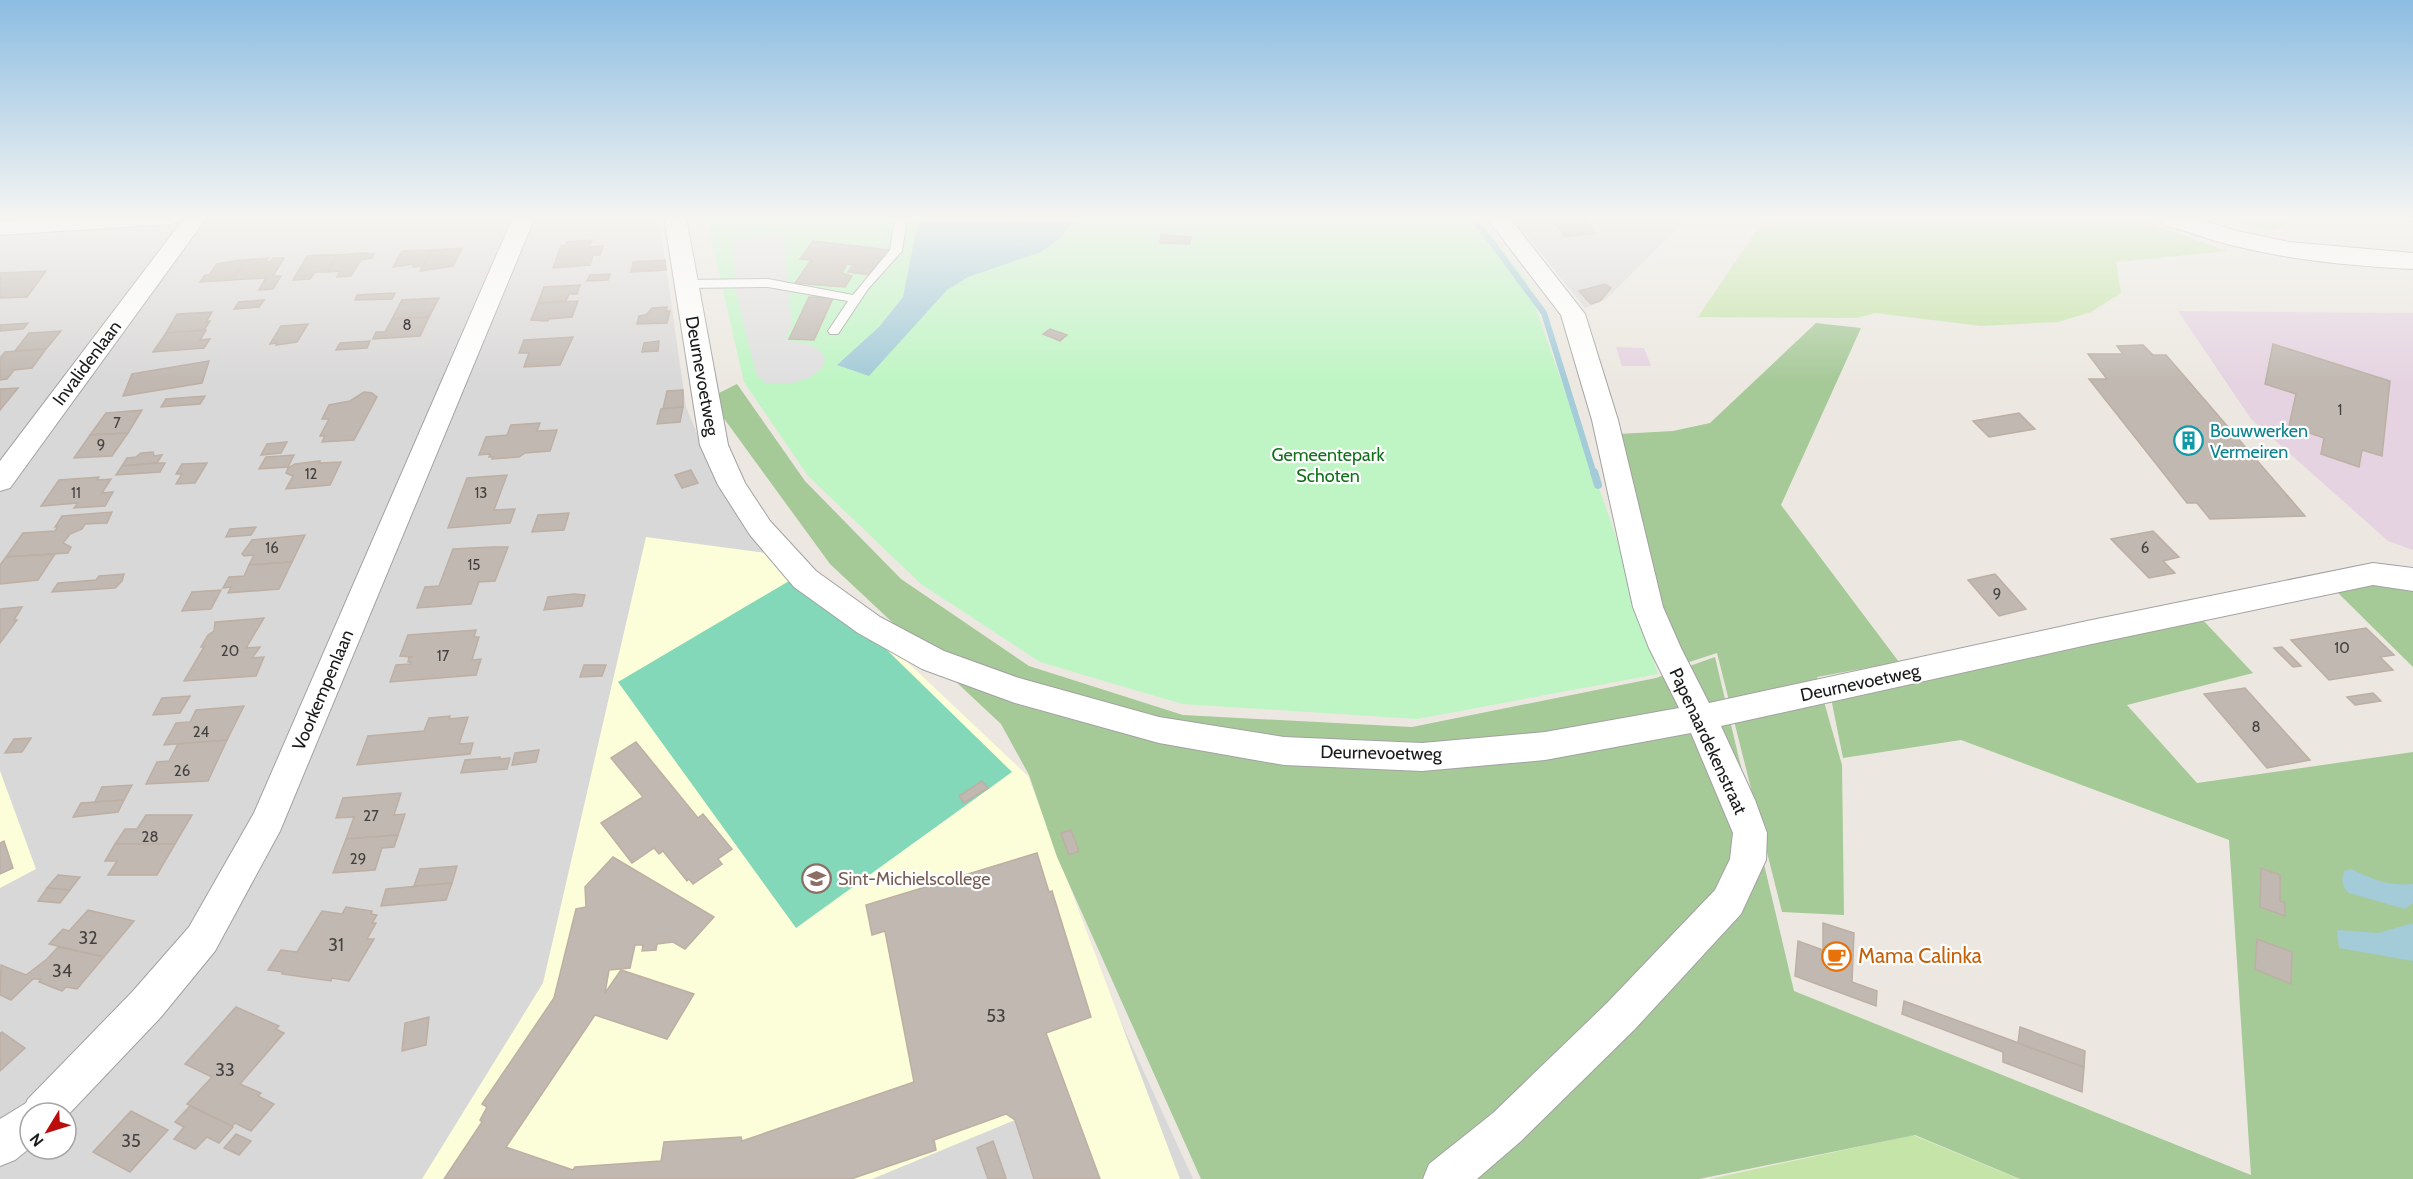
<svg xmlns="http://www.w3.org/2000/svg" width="2413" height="1179" viewBox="0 0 2413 1179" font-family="Cabin,sans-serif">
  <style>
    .residential { fill: #d9d8d8; fill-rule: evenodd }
    .industrial { fill: #e5d3e1 }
    .education { fill: #fcfdd9 }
    .grass { fill: #c5e4a8 }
    .forest { fill: #a6c998 }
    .park { fill: #bff5c4 }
    .pitch { fill: #82d8b8 }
    .parking { fill: #dfdfdf }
    .water { fill: #a3cbd8 }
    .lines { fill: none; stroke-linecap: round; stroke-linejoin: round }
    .stream-far1 { stroke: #a3cbd8; stroke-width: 6 }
    .stream { stroke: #a3cbd8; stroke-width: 8 }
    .building { fill: #c0b8b1; stroke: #bdafa4; stroke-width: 1.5 }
    .service-casing { stroke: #a2a2a2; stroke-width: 2 }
    .minor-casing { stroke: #a2a2a2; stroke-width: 2 }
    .tertiary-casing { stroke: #a2a2a2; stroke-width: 2 }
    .service { fill: #fff; fill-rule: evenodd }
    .minor { fill: #fff; fill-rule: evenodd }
    .tertiary { fill: #fff; fill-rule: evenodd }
    .labels { text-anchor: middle; stroke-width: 4.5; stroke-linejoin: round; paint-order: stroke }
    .number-label { font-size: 15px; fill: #444240 }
    .street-label { font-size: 18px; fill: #1b1b1b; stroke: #fff }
    .culture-label { font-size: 18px; fill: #0d838f; stroke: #fff; text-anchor: start }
    .park-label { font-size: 18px; fill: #11711a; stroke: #fff }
    .education-label { font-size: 18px; fill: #785e54; stroke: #fff; text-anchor: start }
    .near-number-label { font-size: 18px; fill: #444240 }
    .near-food-label { font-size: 21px; fill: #c56008; stroke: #fff; text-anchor: start }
  </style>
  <rect width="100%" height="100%" fill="#ece8e1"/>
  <g class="residential">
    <path d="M 0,217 L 659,217 L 686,407 L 701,443 L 1019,800 L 1193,1179 L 0,1179 ZM 30,1113 L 66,1113 L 66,1149 L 30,1149 Z"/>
    <polygon points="1512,217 1689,217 1605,300 1585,308"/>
  </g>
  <g class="industrial">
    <polygon points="2178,311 2413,313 2413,550 2388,541 2251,419"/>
    <polygon points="1616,347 1644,348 1651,366 1622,366"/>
  </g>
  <g class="education">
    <polygon points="646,537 796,557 1028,776 1180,1179 1034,1179 1015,1120 872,1179 422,1179 543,983"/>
    <polygon points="0,771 36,869 0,888"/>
  </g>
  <g class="grass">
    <polygon points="1770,217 2139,217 2162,228 2227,251 2116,262 2121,293 2091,312 2058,322 1981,326 1875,313 1857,318 1698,317 1754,234"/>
    <polygon points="2217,217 2311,217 2289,223 2272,231"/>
    <polygon points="1913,1135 2019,1179 1710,1179"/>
  </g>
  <g class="forest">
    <polygon points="1816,323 1861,328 1781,505 1899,662 1817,677 1842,765 1844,915 1782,912 1717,653 1680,665 1658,608 1618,434 1673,431 1710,423"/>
    <polygon points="737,384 805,481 901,579 1029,666 1183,715 1412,727 1656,678 1715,657 1794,991 2251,1175 2229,840 1961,740 1843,758 1827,678 2200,617 2253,673 2127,705 2197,783 2413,752 2413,1179 2020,1179 1915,1135 1699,1179 1201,1179 1057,857 1029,775 1001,724 830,564 709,398"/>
    <polygon points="2407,581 2413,584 2413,667 2332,587"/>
  </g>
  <polygon class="park" points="706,217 1476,217 1525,278 1612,525 1658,674 1417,719 1182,704 1040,662 921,584 808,476 744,382"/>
  <polygon class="pitch" points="806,571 1012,772 796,928 618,682"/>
  <polygon class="parking" points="783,233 792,325 786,337 790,341 809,344 818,349 825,357 823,367 811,377 793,383 766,384 756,374 735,288 733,241"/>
  <g class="water">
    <polygon points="919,217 1076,217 1060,238 1041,252 968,277 947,290 869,376 837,365 879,327 903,297"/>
    <path d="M 2351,869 C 2375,880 2386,886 2413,884 L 2413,903 L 2405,909 L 2349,893 C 2342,887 2341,880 2344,871 Z"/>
    <polygon points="2413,923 2413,961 2339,948 2337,930 2378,933"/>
  </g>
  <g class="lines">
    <polyline class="stream-far1" points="1473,217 1544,313 1594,474"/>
    <polyline class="stream" points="1594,472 1598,485"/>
  </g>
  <g class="building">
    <polygon points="1550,217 1582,217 1584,219 1555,224"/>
    <polygon points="1584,219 1595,233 1566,237 1555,224"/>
    <polygon points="1161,235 1191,237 1190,244 1160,243"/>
    <polygon points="592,240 589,247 603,246 600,255 593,255 590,265 553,268 561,246 565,246 567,242"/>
    <polygon points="813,241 891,250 879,268 875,267 870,275 848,272 853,265 847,264 842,273 852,276 845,287 795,283 811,260 800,259"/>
    <polygon points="462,248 453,266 420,271 432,250"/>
    <polygon points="432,250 422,266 413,267 415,264 393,267 402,251"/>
    <polygon points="364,253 374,254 372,258 361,260 351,276 337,277 340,271 328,272 338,255"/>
    <polygon points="315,255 338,255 327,272 315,272 310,279 293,280 307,256"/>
    <polygon points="268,258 266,262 271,261 273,258 284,258 273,276 281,276 273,289 259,290 266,278 231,280 245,260"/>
    <polygon points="240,260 245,260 231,280 200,282 205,275 209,275 217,264"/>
    <polygon points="665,260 666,270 631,272 633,262"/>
    <polygon points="46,271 27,297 0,298 0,273"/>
    <polygon points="610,274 608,280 587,281 590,275"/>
    <polygon points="1605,284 1611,288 1600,301 1591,304 1579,291"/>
    <polygon points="580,285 577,294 569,294 566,301 538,303 544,287"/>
    <polygon points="395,293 392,299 355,300 357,295"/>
    <polygon points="809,297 833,298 814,340 789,339"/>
    <polygon points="439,298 429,317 392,319 402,300"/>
    <polygon points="264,300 259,307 234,309 239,302"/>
    <polygon points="578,301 572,317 549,319 548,321 531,320 538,303"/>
    <polygon points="667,307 666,311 670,311 667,323 637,324 639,316 646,315 652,308"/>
    <polygon points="212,312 206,322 210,321 204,330 166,333 177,314"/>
    <polygon points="429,317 420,336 373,339 376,332 385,332 392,319"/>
    <polygon points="28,323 23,329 0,331 0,325"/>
    <polygon points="308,324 297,342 276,345 277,343 270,344 281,326"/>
    <polygon points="1050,329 1067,335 1060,341 1043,334"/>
    <polygon points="206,330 200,340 210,339 204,348 153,352 166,333"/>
    <polygon points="61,331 46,349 15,351 29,333"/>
    <polygon points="573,337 560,365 524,367 529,353 519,353 524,340"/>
    <polygon points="370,341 367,348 336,350 340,343"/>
    <polygon points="659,341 658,351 642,352 644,343"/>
    <polygon points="2273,344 2390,381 2382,456 2362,450 2359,467 2321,454 2324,438 2289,426 2296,394 2265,384"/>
    <polygon points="2143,345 2153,355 2166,355 2305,516 2210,519 2197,503 2187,503 2089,379 2107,379 2088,354 2123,354 2117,346"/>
    <polygon points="46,349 32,368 14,370 7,379 0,380 0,358 5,352"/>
    <polygon points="209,361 202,383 123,396 132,374"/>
    <polygon points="18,388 0,410 0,389"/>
    <polygon points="683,390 683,407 663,409 667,391"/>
    <polygon points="364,392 372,393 377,397 354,440 322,442 325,436 320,436 329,419 322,419 329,405 350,401"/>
    <polygon points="205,396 200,404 161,407 166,399"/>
    <polygon points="683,407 680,422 657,424 661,409"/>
    <polygon points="142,410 128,433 90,435 106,413"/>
    <polygon points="2019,413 2035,429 1989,437 1973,421"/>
    <polygon points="540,423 537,431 557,430 550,451 525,453 519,457 492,459 493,457 489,457 490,454 479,455 486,437 507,435 511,425"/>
    <polygon points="128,433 112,456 74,458 90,435"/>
    <polygon points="287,442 281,453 261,455 267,444"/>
    <polygon points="153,452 154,456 162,455 157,463 122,466 127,458 136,457 141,453"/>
    <polygon points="294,455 288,467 259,469 266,457"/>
    <polygon points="320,461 319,463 341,462 330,485 286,489 293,476 286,473 288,468 295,464"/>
    <polygon points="157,463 165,463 160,472 116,475 122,466"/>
    <polygon points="207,463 195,483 176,484 182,474 176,474 182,464"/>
    <polygon points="691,470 698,483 682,488 675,475"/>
    <polygon points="507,475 494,510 515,509 510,523 448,528 467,478"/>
    <polygon points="99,477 97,480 111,479 102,493 113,492 105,506 74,508 78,503 41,506 59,480"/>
    <polygon points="112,512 107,523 85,524 82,529 70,534 63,543 71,547 68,553 6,557 23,533 55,531 58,526 55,527 62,516"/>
    <polygon points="569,513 564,530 532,532 538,515"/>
    <polygon points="256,527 251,535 226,537 230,529"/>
    <polygon points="2153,531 2179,557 2163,561 2175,573 2149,578 2111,539"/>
    <polygon points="305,535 292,562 249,565 254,555 244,556 242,554 252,540"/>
    <polygon points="492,547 508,547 495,581 479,582 471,604 417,608 425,587 439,586 453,549"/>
    <polygon points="55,554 38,580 0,584 0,565 6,557"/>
    <polygon points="292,562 279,589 228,593 231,587 223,588 229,577 244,576 249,565"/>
    <polygon points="124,574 122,581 115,588 52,592 58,583 96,580 99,576"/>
    <polygon points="1995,574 2026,609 1999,616 1968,580"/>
    <polygon points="221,590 211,609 182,611 192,592"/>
    <polygon points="574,594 585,595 582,606 544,610 548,597"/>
    <polygon points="22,607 14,620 17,620 0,643 0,609"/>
    <polygon points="264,618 246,648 260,647 252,658 264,657 256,676 184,681 204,647 201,647 208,635 214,631 215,622"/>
    <polygon points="2366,628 2394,655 2380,657 2393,670 2329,680 2291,640"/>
    <polygon points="476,630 474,637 479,637 472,660 481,659 476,675 390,682 396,665 410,664 411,662 408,662 409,657 413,657 400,656 408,635"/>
    <polygon points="2282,647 2301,666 2293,667 2274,648"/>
    <polygon points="584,665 606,665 602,676 580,677"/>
    <polygon points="2245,688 2310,760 2267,768 2204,694"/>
    <polygon points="2373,693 2381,701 2355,705 2347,697"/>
    <polygon points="190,696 180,713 153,715 162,698"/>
    <polygon points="244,706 227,740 164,745 176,723 190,722 196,710"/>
    <polygon points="450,716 449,719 468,717 459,744 473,743 470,754 357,765 368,736 424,731 429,718"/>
    <polygon points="31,738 22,752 5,753 14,739"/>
    <polygon points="227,740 208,781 146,784 157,762 169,761 178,744"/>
    <polygon points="636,742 698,818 703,814 732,849 718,859 722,864 693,884 689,879 687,881 663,851 659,854 654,848 632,863 601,823 643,797 611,758"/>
    <polygon points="539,750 536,762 512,765 515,753"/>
    <polygon points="500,757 499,759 510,758 507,769 461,773 465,760"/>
    <polygon points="982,781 988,788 964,803 959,796"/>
    <polygon points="132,785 124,800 95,802 102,787"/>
    <polygon points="401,793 394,815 405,814 398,835 346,839 354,817 336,818 343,798"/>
    <polygon points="124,800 118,812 73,817 81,803"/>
    <polygon points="146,815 192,815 175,844 115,844 125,829 137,829"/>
    <polygon points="1071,830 1079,851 1069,855 1061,833"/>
    <polygon points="398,835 394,847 382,848 375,870 333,873 346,839"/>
    <polygon points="4,841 13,868 0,874 0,843"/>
    <polygon points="115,844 175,844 157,875 108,875 117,861 105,861"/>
    <polygon points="1037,853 1049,892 1052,891 1091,1017 1046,1033 1100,1179 1034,1179 1015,1120 1006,1114 934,1140 936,1150 851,1179 444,1179 482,1122 480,1120 487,1107 482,1104 554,998 576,909 586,907 585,887 613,857 714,917 685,949 673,942 657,944 656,950 642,951 643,945 635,945 630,968 609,970 605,993 621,970 694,994 667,1039 595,1015 506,1147 573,1170 575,1167 661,1161 664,1142 741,1137 742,1141 914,1082 885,931 872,935 866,905"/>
    <polygon points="457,866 452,883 414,886 420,869"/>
    <polygon points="2261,868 2280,875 2280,901 2285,903 2285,916 2260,907"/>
    <polygon points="58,875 80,877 70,890 47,888"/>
    <polygon points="452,883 446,900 381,906 386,889"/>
    <polygon points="47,888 70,890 60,903 38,901"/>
    <polygon points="346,907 372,911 371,914 377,915 372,923 376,923 367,939 374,939 349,981 332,978 331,981 282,974 283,972 268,970 281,950 297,952 322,911 342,914"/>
    <polygon points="88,910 134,921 104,957 49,944 63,929 69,931"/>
    <polygon points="1823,923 1854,933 1852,982 1877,991 1876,1006 1795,976 1798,941 1823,950"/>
    <polygon points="2257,939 2292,952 2291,984 2255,969"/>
    <polygon points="58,947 104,957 77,989 66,987 62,991 39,982 41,979 33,979 11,1000 0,995 1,965 26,975 47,959"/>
    <polygon points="1904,1001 2084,1067 2082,1092 2003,1062 2003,1052 1902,1014"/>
    <polygon points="236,1007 279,1026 276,1029 284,1033 240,1084 261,1093 258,1096 274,1104 251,1131 235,1123 232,1126 187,1104 212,1077 185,1064"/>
    <polygon points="429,1017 426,1045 402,1051 405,1023"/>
    <polygon points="2020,1027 2085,1051 2084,1067 2018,1043"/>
    <polygon points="2,1032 25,1048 0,1071 0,1033"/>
    <polygon points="190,1106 232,1126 233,1127 219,1143 207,1137 195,1149 174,1139 184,1127 175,1122"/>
    <polygon points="131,1111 168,1130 130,1172 93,1152"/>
    <polygon points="236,1134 251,1141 239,1155 224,1148"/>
    <polygon points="993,1141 1006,1178 1003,1179 988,1179 977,1148"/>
  </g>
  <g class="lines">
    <defs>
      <polygon id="service" points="895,217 907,217 902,251 868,289 838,334 830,334 828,331 848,301 768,287 686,288 680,284 686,280 768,279 853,295 890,250"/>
      <g id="minor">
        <polygon points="67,217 181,217 178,222 170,224 0,235 0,221"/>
        <polygon points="185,217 207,217 10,488 0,491 0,461"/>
        <polygon points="513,217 535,217 280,831 215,951 161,1017 66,1117 66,1113 30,1113 30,1148 15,1160 0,1166 0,1119 26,1103 28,1099 133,991 189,927 254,813"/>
        <polygon points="664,217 686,217 728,445 745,483 770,521 816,571 880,617 944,651 1019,678 1159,717 1284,737 1422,743 1545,732 1679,708 1649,648 1633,607 1592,420 1561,315 1486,217 1509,217 1585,314 1618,420 1663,607 1681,648 1709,703 2087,621 2373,563 2413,568 2413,591 2373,585 2087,645 1721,726 1755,800 1767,833 1766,860 1741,914 1635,1029 1521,1141 1477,1179 1423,1179 1429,1164 1493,1113 1607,1003 1715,890 1730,859 1733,833 1691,733 1545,760 1422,771 1284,765 1159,743 1015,703 922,669 858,633 794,587 750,535 718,485 700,445"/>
      </g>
      <path id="tertiary" d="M 2157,217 L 2192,217 L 2237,231 L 2289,242 L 2413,253 L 2413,269 C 2336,265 2258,257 2185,231 C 2175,228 2162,226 2157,217 Z"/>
    </defs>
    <use href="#service" class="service-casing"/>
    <use href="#minor" class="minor-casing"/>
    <use href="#tertiary" class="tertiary-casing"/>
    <use href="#service" class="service"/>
    <use href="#minor" class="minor"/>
    <use href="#tertiary" class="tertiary"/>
  </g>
  <linearGradient id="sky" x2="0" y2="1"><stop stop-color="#8cbde2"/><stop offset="0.57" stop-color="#f6f5f2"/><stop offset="1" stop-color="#f6f5f2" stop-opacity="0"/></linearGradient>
  <rect width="2413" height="382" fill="url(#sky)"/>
  <defs>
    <symbol id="building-ring" viewBox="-11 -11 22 22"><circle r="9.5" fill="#fff" stroke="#0f9aa8" stroke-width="1.5"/><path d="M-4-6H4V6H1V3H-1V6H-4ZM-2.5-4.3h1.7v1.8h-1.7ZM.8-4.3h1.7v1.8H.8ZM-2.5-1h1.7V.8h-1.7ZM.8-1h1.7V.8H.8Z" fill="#0f9aa8"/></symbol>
    <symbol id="school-ring" viewBox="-11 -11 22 22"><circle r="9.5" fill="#fff" stroke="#8d6e63" stroke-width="1.5"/><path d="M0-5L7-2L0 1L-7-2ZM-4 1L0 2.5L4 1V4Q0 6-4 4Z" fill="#8d6e63"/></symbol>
    <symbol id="cafe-ring" viewBox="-11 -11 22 22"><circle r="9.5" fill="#fff" stroke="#e8710a" stroke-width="1.5"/><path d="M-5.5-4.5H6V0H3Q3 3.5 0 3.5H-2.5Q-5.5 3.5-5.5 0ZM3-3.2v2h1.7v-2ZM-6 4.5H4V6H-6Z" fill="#e8710a"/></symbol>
  </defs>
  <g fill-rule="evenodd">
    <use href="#building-ring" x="2172" y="424" width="33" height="33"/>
    <use href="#school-ring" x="800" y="862" width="33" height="33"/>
    <use href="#cafe-ring" x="1820" y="940" width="33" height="33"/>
  </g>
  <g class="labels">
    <g class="number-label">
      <text x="407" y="330">8</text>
      <text x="2340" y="415">1</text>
      <text x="117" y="428">7</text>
      <text x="101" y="450">9</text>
      <text x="311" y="479">12</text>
      <text x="76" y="498">11</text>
      <text x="481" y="498">13</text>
      <text x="272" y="553">16</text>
      <text x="2145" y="553">6</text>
      <text x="474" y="570">15</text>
      <text x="1997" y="599">9</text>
      <text x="2342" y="653">10</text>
      <text x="230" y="656">20</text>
      <text x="443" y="661">17</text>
      <text x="2256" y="732">8</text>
      <text x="201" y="737">24</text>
      <text x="182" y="776">26</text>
      <text x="371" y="821">27</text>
      <text x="150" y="842">28</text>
      <text x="358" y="864">29</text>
    </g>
    <g class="street-label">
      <text transform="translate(87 363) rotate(-53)" y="6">Invalidenlaan</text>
      <text transform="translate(702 376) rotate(80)" y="6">Deurnevoetweg</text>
      <text transform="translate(1860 683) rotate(-12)" y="6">Deurnevoetweg</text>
      <text transform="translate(323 690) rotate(-67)" y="6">Voorkempenlaan</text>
      <text transform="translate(1708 741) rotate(65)" y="6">Papenaardekenstraat</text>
      <text transform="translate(1381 753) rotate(1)" y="6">Deurnevoetweg</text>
    </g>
    <g class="culture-label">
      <text x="2210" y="437">Bouwwerken<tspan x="2210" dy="21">Vermeiren</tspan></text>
    </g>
    <g class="park-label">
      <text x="1328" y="461">Gemeentepark<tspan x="1328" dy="21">Schoten</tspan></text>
    </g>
    <g class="education-label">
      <text x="838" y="885">Sint-Michielscollege</text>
    </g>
    <g class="near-number-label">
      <text x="88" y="944">32</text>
      <text x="336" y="951">31</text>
      <text x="62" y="977">34</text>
      <text x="996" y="1022">53</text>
      <text x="225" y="1076">33</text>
      <text x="131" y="1147">35</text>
    </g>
    <g class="near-food-label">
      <text x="1858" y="963">Mama Calinka</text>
    </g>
  </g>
  <g transform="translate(48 1131) rotate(232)"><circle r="28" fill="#ffffff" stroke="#a4a4a4" stroke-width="1.5"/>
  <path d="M0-4.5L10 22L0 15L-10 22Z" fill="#bb0d0b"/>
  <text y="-9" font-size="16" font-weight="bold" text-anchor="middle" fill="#1b1b1b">N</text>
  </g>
</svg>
